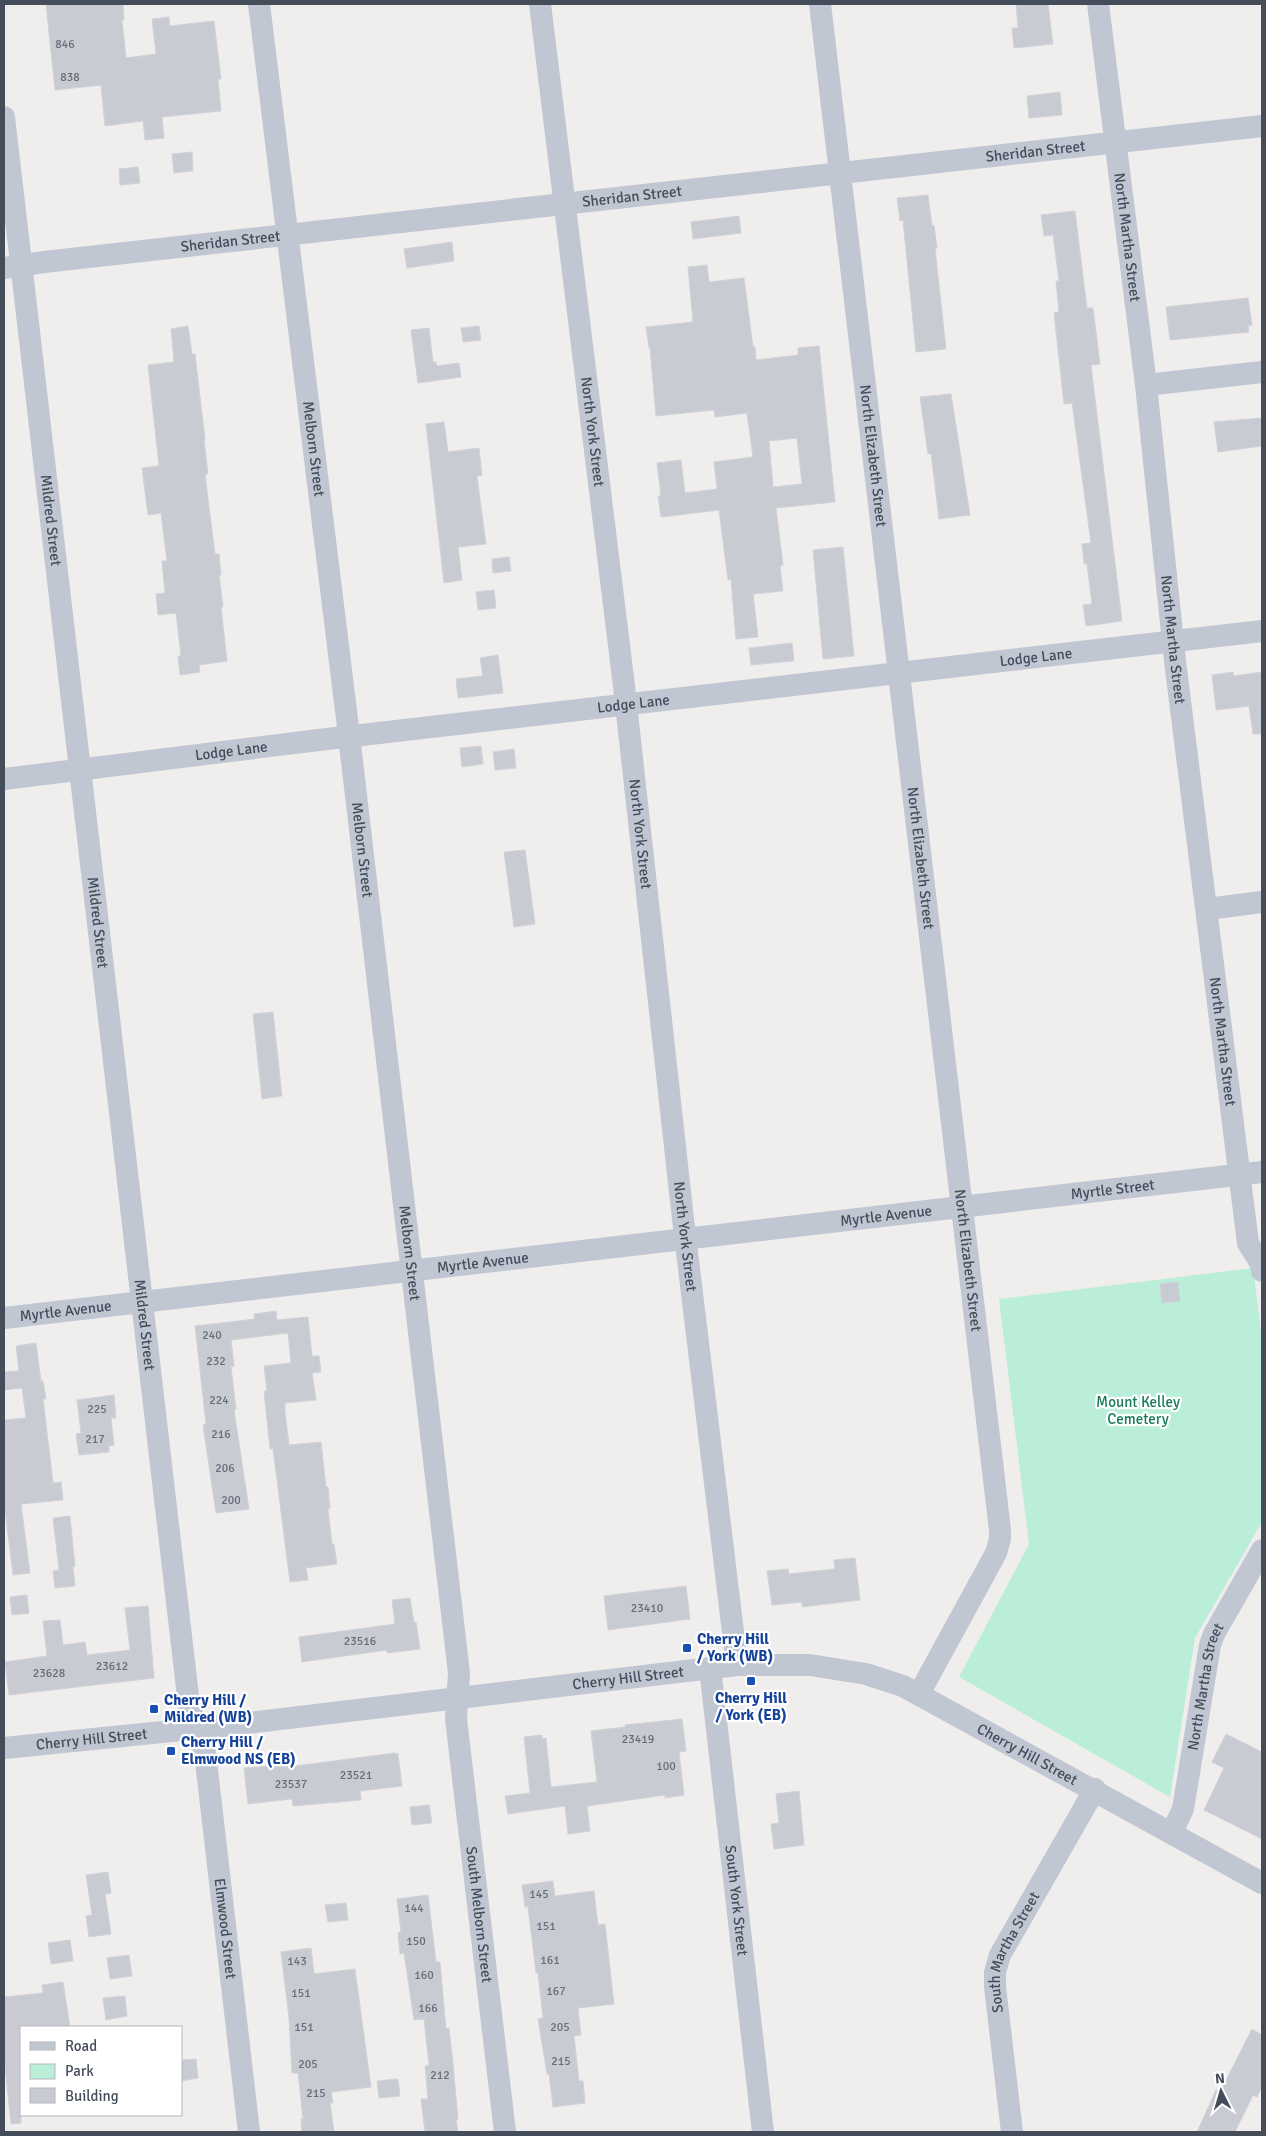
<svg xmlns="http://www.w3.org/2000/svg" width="1266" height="2136" viewBox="0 0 1266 2136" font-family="Signika,sans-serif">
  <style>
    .green { fill: #baeed8 }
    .building { fill: #c9cbd3; stroke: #d1d2d9; fill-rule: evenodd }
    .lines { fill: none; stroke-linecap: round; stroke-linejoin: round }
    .minor { stroke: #c0c6d2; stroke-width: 22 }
    .transit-dot { fill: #1a4fb4; stroke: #fff; stroke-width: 2 }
    .labels { text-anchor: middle; stroke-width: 4.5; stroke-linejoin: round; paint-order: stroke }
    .number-label { font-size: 12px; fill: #666c78 }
    .street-label { font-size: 15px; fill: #454c5a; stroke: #fff }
    .park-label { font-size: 15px; fill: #167b5b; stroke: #fff }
    .transit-label { font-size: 15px; font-weight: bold; fill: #164399; stroke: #fff; text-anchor: start }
  </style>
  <rect width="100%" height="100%" fill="#f0eded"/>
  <polygon class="green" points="1253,1268 1262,1339 1262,1522 1195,1638 1170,1797 959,1677 1029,1544 999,1299"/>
  <g class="building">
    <polygon points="46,4 123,4 124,20 122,20 126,58 156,54 152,19 169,17 170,26 214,21 221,79 218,79 221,111 162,117 164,138 145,140 143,121 105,126 101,85 55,90"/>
    <polygon points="1016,4 1048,4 1053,44 1014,48 1012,28 1018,28"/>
    <polygon points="1060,92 1062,115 1029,118 1027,96"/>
    <polygon points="192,152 193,171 174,173 172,154"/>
    <polygon points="138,167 140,183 120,185 119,169"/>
    <polygon points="928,195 932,226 934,225 937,248 935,248 946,349 916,352 903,220 900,221 897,198"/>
    <polygon points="1075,211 1087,308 1093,308 1100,364 1091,365 1122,621 1086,626 1083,605 1092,604 1087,564 1084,564 1084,562 1082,544 1091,543 1072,403 1064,404 1054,313 1059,312 1056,281 1059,281 1053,235 1044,236 1041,215"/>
    <polygon points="739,216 741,233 693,239 691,222"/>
    <polygon points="452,242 454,261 407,268 404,249"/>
    <path d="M 707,265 L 709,282 L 744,278 L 753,347 L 755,347 L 756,360 L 798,355 L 798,348 L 819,346 L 835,502 L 776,508 L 783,565 L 780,566 L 783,591 L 753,594 L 758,637 L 736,639 L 731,579 L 728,580 L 719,510 L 661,517 L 658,496 L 661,496 L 657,463 L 681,460 L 685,493 L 717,489 L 714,462 L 753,457 L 747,413 L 715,417 L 714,410 L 656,416 L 650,348 L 649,348 L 646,327 L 693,322 L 688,267 ZM 797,438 L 802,484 L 773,487 L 769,441 Z"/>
    <polygon points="1248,298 1252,325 1248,326 1249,332 1170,340 1166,307"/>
    <polygon points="188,326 192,354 195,354 205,440 204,440 208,474 205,474 211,523 215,554 219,554 221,575 219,575 223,607 221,607 227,661 199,665 200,672 180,675 178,656 181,656 176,613 158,615 156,594 165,593 162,561 167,561 161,513 148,515 142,468 159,466 148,365 174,362 171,329"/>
    <polygon points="479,326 481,340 463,342 461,328"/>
    <polygon points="429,328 433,362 436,362 437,366 459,363 461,377 418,383 411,330"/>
    <polygon points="951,394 970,515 939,519 931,453 928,454 920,397"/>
    <polygon points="1262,418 1262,446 1218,452 1214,422"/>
    <polygon points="444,422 448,452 479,448 482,475 477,476 486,544 458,547 462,580 444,583 426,424"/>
    <polygon points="843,547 854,656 823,659 813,550"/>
    <polygon points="509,557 511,571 493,573 492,559"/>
    <polygon points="494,590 496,608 478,610 476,592"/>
    <polygon points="792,643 794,661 751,665 749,648"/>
    <polygon points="498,655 503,693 458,698 456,679 483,676 480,658"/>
    <polygon points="1233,672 1234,676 1262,672 1262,734 1253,734 1249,706 1216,710 1212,675"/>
    <polygon points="481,746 483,764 462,767 460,748"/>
    <polygon points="514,749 516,768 495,770 493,752"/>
    <polygon points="525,850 535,924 514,927 504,852"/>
    <polygon points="273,1012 282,1096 262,1099 253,1014"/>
    <polygon points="1178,1282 1180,1301 1162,1303 1160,1284"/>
    <polygon points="276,1311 277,1320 308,1317 312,1356 319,1356 321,1372 312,1373 316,1400 285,1403 285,1412 289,1445 321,1442 326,1487 328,1487 330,1508 328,1509 332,1544 334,1544 337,1564 306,1568 308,1580 290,1582 273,1449 270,1449 264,1391 267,1391 264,1366 291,1363 288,1333 231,1340 234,1366 231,1367 236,1409 234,1410 249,1509 216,1513 203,1425 206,1424 195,1326 255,1319 254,1314"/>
    <polygon points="36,1343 41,1381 43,1381 46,1399 43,1399 53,1483 61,1482 63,1500 21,1504 30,1573 13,1575 4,1502 4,1420 26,1418 22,1388 4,1390 4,1372 19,1371 16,1346"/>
    <polygon points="114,1395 116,1418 111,1418 114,1445 109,1446 109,1452 79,1455 76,1434 81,1433 77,1400"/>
    <polygon points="70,1516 75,1566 73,1567 75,1586 55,1588 53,1571 59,1570 53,1518"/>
    <polygon points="855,1558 860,1600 802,1607 802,1602 772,1605 767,1571 788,1569 789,1574 835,1569 834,1560"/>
    <polygon points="686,1586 690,1619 608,1630 604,1596"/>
    <polygon points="27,1595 29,1613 12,1615 10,1597"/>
    <polygon points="410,1598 414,1623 416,1622 420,1649 387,1653 387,1650 302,1662 299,1637 395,1624 392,1600"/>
    <polygon points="148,1606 154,1678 9,1695 5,1662 47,1656 43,1621 60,1620 63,1645 85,1642 87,1655 130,1650 125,1608"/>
    <polygon points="682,1719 686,1751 679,1752 684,1795 665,1798 665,1795 587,1806 590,1831 568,1834 565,1806 508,1814 505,1796 530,1793 524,1737 542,1735 542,1739 546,1738 551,1787 597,1782 591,1731 625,1727 625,1725"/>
    <polygon points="1226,1734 1262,1752 1262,1839 1204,1810 1224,1768 1212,1762"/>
    <polygon points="394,1753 398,1754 402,1786 360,1791 361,1800 293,1806 292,1799 248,1804 244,1768 295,1764 296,1766"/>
    <polygon points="799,1791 804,1845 774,1849 771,1824 779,1823 776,1794"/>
    <polygon points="429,1805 432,1823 412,1825 410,1807"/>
    <polygon points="108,1872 111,1893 105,1894 111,1934 89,1937 86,1916 92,1915 86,1875"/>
    <polygon points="553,1881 555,1896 594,1891 598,1925 605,1924 614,2004 578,2008 581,2035 574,2036 579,2081 583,2081 585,2103 553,2107 549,2074 547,2074 538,2019 543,2018 538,1973 536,1973 528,1907 525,1907 522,1885"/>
    <polygon points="428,1895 436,1962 440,1962 446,2029 449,2028 453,2063 458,2120 456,2120 458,2132 425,2132 421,2099 428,2099 425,2066 429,2065 424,2019 414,2020 404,1953 400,1954 398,1932 401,1932 397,1899"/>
    <polygon points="346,1903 348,1920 328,1922 325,1905"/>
    <polygon points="70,1940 73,1961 51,1964 48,1943"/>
    <polygon points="311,1948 314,1974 355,1969 371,2087 331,2092 333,2103 330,2103 334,2132 302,2132 301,2119 303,2119 298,2073 292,2073 289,2018 281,1952"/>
    <polygon points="129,1955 132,1976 110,1979 107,1958"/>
    <polygon points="63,1982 70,2027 21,2027 21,2123 11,2124 4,2056 4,1997 43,1993 42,1985"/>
    <polygon points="125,1996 127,2016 106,2020 103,1998"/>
    <polygon points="1252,2029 1262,2035 1262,2086 1257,2097 1253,2095 1235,2132 1197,2132 1216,2090 1220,2092"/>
    <polygon points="196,2059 198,2078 181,2081 181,2060"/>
    <polygon points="398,2079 400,2096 379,2098 377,2081"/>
  </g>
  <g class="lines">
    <g class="minor">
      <path id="s1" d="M 259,4 L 347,719 L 459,1673 L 456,1719 L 505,2132"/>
      <path id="s2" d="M 540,4 L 624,686 L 683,1219 L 737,1665"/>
      <path id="s3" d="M 820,4 L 1000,1530 L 1000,1539 L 996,1553 L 919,1694"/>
      <path id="s4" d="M 1098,4 L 1146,385 L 1175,661 L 1248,1243 L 1261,1264 L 1262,1271"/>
      <path id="s5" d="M 4,117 L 189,1705 L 205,1753 L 249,2132"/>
      <path id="s6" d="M 4,268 L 44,262 L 1262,126"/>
      <polyline points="1146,385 1262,372"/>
      <path id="s7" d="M 4,779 L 327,739 L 1262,631"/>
      <polyline points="1207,909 1262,902"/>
      <path id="s8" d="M 4,1318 L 1262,1172"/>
      <path id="s9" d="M 710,1668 L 763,2132"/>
      <path id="s10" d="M 4,1748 L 222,1726 L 737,1665 L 810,1665 L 866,1674 L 903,1686 L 1262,1883"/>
      <path id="s11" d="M 1172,1832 L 1183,1809 L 1210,1645 L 1214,1634 L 1262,1550"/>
      <path id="s12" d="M 1012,2132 L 995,1987 L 995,1972 L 1000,1955 L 1095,1789"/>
    </g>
  </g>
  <g class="transit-dot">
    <rect x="682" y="1643" width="10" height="10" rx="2.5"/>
    <rect x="746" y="1676" width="10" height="10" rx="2.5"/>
    <rect x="149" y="1704" width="10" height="10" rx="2.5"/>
    <rect x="166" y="1746" width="10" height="10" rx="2.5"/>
  </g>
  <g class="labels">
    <g class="number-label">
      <text x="65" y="48">846</text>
      <text x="70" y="81">838</text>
      <text x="212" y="1339">240</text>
      <text x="216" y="1365">232</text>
      <text x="219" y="1404">224</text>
      <text x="97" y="1413">225</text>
      <text x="221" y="1438">216</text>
      <text x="95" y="1443">217</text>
      <text x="225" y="1472">206</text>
      <text x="231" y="1504">200</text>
      <text x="647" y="1612">23410</text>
      <text x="360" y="1645">23516</text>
      <text x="112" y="1670">23612</text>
      <text x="49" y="1677">23628</text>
      <text x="638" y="1743">23419</text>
      <text x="666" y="1770">100</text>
      <text x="356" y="1779">23521</text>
      <text x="291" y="1788">23537</text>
      <text x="539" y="1898">145</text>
      <text x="414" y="1912">144</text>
      <text x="546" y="1930">151</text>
      <text x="416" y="1945">150</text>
      <text x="550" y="1964">161</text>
      <text x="297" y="1965">143</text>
      <text x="424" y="1979">160</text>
      <text x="556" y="1995">167</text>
      <text x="301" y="1997">151</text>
      <text x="428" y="2012">166</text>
      <text x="304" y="2031">151</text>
      <text x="560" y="2031">205</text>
      <text x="561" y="2065">215</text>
      <text x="308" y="2068">205</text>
      <text x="440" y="2079">212</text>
      <text x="316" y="2097">215</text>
    </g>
    <g class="street-label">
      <text dy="5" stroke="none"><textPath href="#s6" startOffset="1038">Sheridan Street</textPath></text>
      <text dy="5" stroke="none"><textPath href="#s6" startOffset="632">Sheridan Street</textPath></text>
      <text dy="5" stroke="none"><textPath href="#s4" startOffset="235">North Martha Street</textPath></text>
      <text dy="5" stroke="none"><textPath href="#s6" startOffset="228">Sheridan Street</textPath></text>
      <text dy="5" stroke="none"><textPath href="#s2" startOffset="431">North York Street</textPath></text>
      <text dy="5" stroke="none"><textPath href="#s1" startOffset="448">Melborn Street</textPath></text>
      <text dy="5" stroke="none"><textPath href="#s3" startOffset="455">North Elizabeth Street</textPath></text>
      <text dy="5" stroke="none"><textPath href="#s5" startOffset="406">Mildred Street</textPath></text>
      <text dy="5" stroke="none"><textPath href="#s4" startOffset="640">North Martha Street</textPath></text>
      <text dy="5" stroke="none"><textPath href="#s7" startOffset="1039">Lodge Lane</textPath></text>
      <text dy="5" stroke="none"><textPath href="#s7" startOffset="634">Lodge Lane</textPath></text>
      <text dy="5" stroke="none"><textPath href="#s7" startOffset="229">Lodge Lane</textPath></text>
      <text dy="5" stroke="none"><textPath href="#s2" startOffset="836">North York Street</textPath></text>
      <text dy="5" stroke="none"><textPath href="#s1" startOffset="852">Melborn Street</textPath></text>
      <text dy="5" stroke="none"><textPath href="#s3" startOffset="860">North Elizabeth Street</textPath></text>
      <text dy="5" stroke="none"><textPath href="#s5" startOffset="811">Mildred Street</textPath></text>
      <text dy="5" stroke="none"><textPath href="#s4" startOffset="1045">North Martha Street</textPath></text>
      <text dy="5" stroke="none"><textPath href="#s8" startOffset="1116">Myrtle Street</textPath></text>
      <text dy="5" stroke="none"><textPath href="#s8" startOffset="888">Myrtle Avenue</textPath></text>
      <text dy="5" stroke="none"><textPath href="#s2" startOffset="1241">North York Street</textPath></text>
      <text dy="5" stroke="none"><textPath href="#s1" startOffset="1258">Melborn Street</textPath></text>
      <text dy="5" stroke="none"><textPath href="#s3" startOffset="1265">North Elizabeth Street</textPath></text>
      <text dy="5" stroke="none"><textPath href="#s8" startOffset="482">Myrtle Avenue</textPath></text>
      <text dy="5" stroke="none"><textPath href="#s8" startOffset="62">Myrtle Avenue</textPath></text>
      <text dy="5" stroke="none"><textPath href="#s5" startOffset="1216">Mildred Street</textPath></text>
      <text dy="5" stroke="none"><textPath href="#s10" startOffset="628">Cherry Hill Street</textPath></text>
      <text dy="5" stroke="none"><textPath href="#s11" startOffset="150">North Martha Street</textPath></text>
      <text dy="5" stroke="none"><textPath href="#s10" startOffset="88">Cherry Hill Street</textPath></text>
      <text dy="5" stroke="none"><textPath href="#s10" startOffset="1048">Cherry Hill Street</textPath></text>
      <text dy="5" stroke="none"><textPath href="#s9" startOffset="234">South York Street</textPath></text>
      <text dy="5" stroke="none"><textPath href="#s1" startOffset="1924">South Melborn Street</textPath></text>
      <text dy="5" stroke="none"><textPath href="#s5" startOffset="1826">Elmwood Street</textPath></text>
      <text dy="5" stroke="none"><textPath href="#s12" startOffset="185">South Martha Street</textPath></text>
    </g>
    <g class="park-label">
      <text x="1138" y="1407">Mount Kelley<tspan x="1138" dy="17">Cemetery</tspan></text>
    </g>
    <g class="transit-label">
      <text x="697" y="1644">Cherry Hill<tspan x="697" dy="17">/ York (WB)</tspan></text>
      <text x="751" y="1703" text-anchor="middle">Cherry Hill<tspan x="751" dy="17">/ York (EB)</tspan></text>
      <text x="164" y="1705">Cherry Hill /<tspan x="164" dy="17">Mildred (WB)</tspan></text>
      <text x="181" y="1747">Cherry Hill /<tspan x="181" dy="17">Elmwood NS (EB)</tspan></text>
    </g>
  </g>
  <rect width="1266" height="2136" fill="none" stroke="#454c5a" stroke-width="10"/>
  <rect x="20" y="2026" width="162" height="90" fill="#ffffff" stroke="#b5b7bd"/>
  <rect x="30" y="2042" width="25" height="8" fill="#c0c6d2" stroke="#b5b7bd"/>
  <text x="65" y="2051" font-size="15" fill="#454c5a">Road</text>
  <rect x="30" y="2064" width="25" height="15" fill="#baeed8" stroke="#b5b7bd"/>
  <text x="65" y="2076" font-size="15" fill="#454c5a">Park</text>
  <rect x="30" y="2088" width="25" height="15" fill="#c9cbd3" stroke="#b5b7bd"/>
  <text x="65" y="2101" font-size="15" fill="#454c5a">Building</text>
  <g transform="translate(1221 2091) rotate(355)" stroke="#ffffff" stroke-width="4" paint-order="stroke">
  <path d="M0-4L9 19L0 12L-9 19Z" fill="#454c5a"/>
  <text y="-8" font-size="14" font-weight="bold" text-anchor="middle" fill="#454c5a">N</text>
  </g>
</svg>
